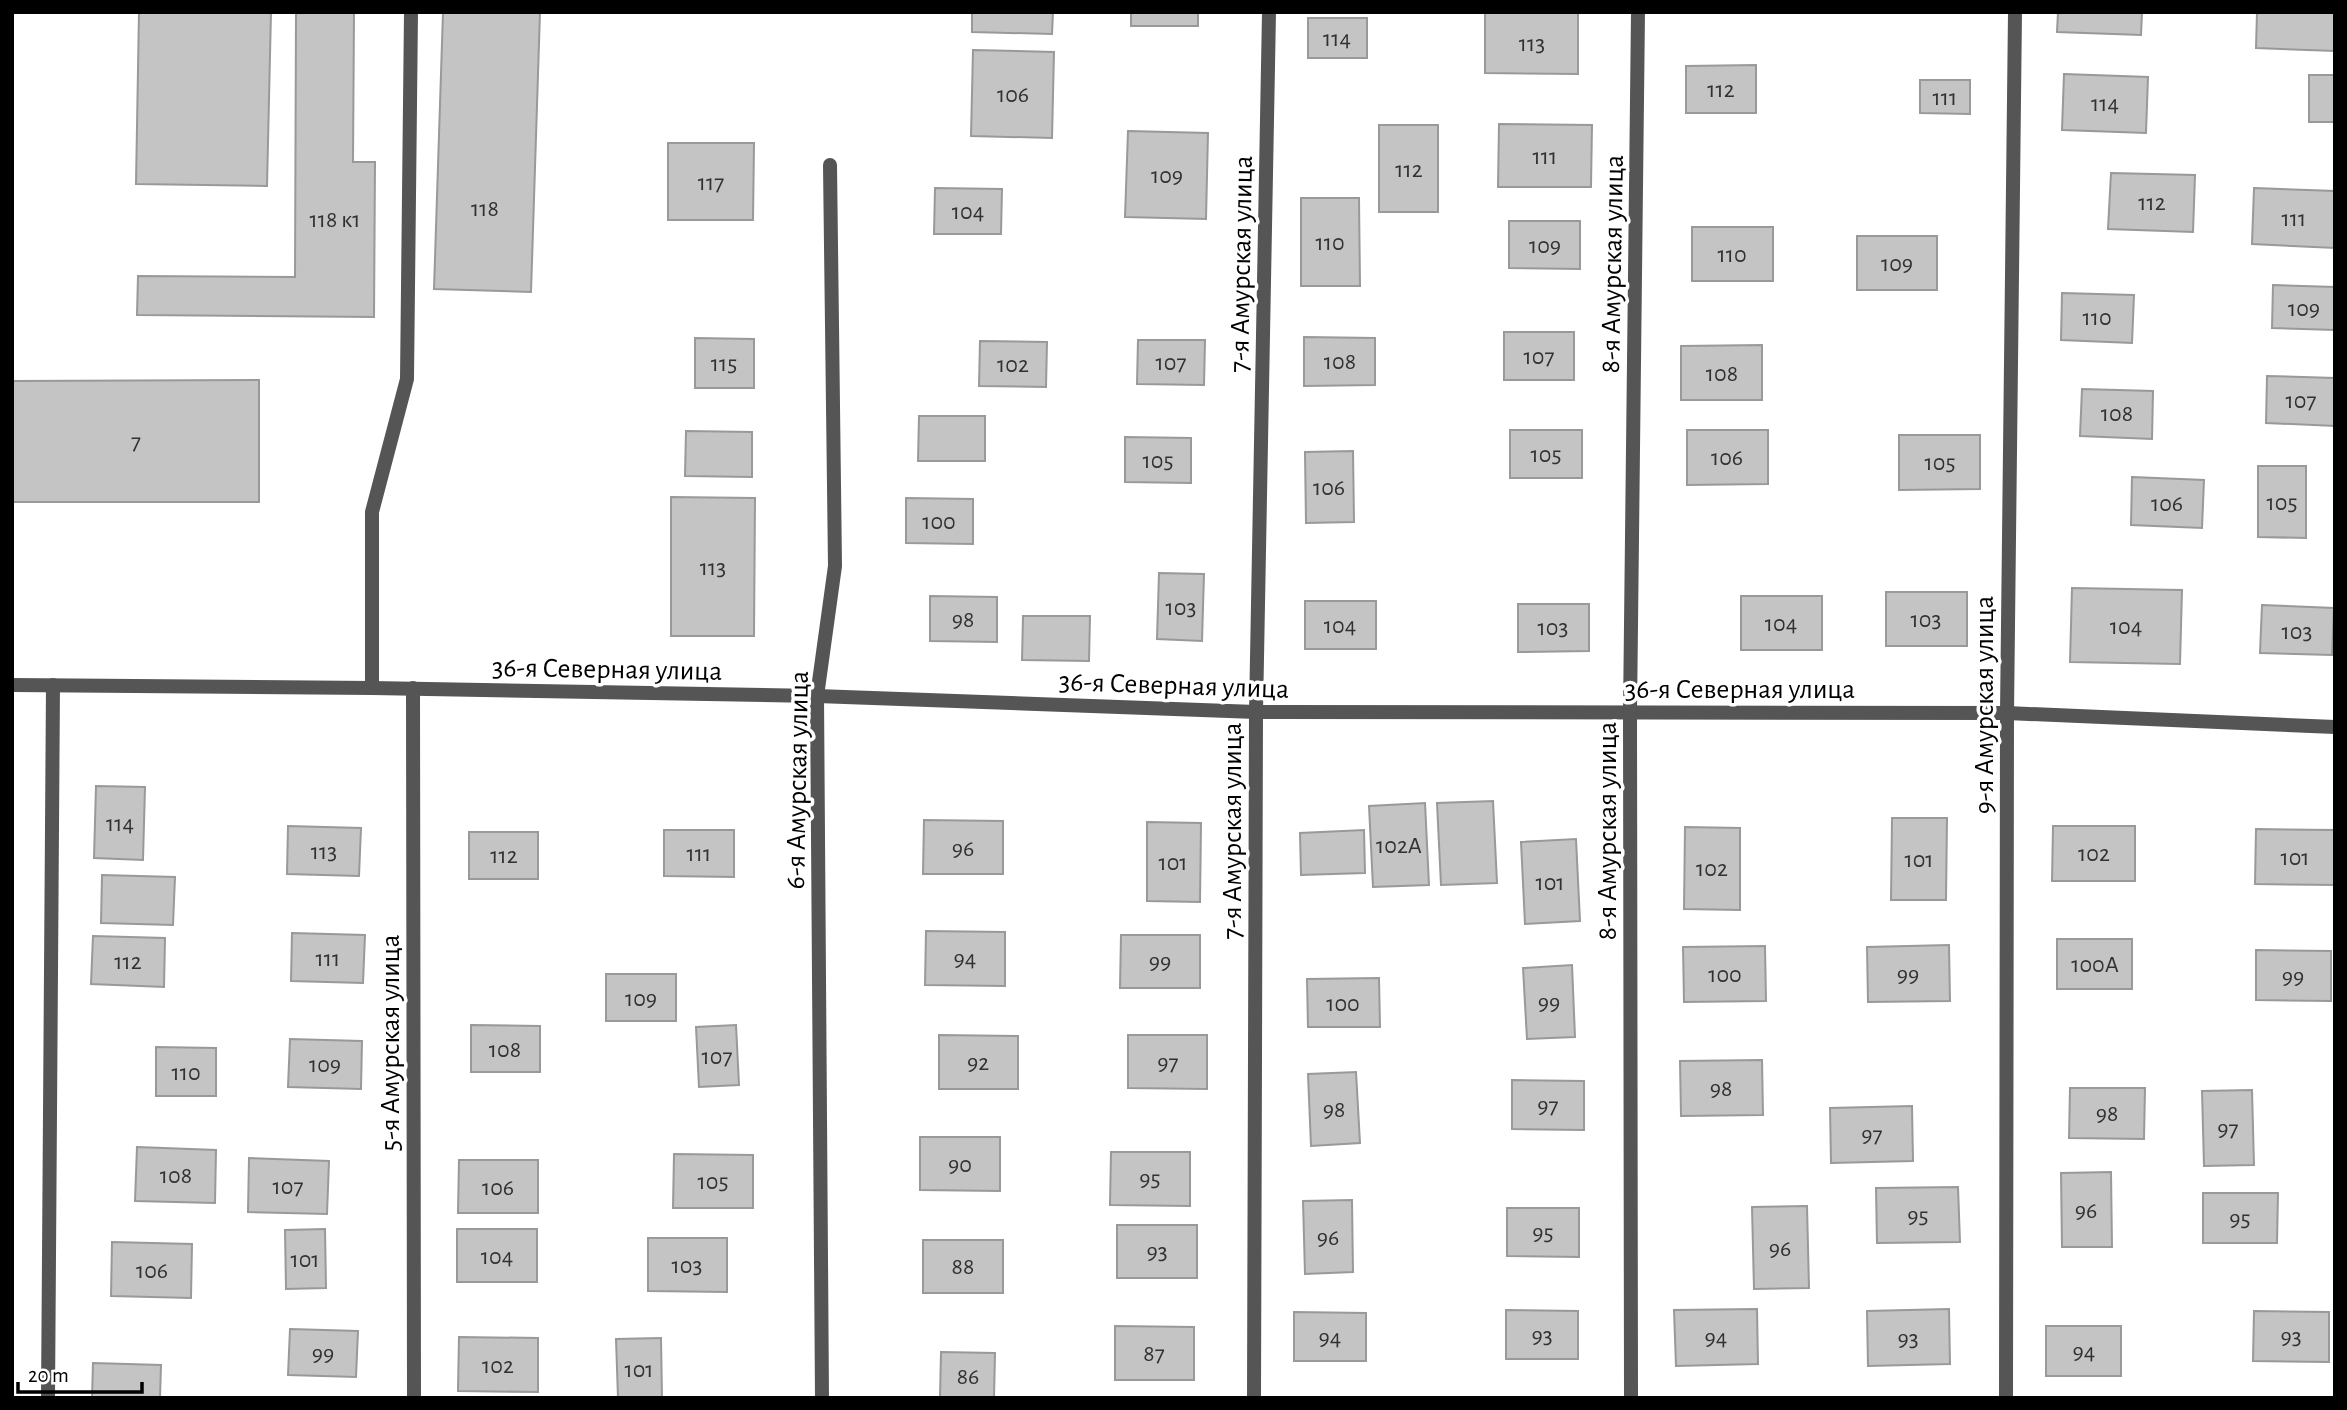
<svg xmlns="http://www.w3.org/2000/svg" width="2347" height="1410" viewBox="0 0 2347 1410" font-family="'Alegreya Sans',sans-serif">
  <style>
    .building { fill: #c4c4c4; stroke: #999; stroke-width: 2 }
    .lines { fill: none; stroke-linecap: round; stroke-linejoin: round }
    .lane { stroke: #555; stroke-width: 14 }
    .street { stroke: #555; stroke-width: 14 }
    .labels { text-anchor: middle; stroke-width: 7; stroke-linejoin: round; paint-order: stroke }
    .number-label { font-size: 24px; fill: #313131 }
    .street-label { font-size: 28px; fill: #000; stroke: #fff }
  </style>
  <rect width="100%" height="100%" fill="#fff"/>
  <g class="building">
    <polygon points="139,12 271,12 267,186 136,184"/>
    <polygon points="296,12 354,12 353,162 375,162 374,317 137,315 138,276 295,277"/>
    <polygon points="443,12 540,12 531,292 434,289"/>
    <polygon points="972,12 1053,12 1052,34 972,32"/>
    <rect x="1131" y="12" width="67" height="14"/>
    <polygon points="1485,12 1578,12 1578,74 1485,73"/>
    <polygon points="2058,12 2142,12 2141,35 2057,32"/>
    <polygon points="2257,12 2335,12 2335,51 2256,48"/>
    <rect x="1308" y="18" width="59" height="40"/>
    <polygon points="973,50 1054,52 1052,138 971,136"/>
    <polygon points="1756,65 1756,113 1686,113 1686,66"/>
    <polygon points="2064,74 2148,77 2146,133 2062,130"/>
    <rect x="2309" y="75" width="26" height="47"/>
    <polygon points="1920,80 1970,80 1970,114 1920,113"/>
    <polygon points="1499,124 1592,125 1591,187 1498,187"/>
    <rect x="1379" y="125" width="59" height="87"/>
    <polygon points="1128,131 1208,133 1206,219 1125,217"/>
    <polygon points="668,143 754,143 753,220 668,220"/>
    <polygon points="2111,173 2195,175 2193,232 2108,229"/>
    <polygon points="935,188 1002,189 1001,234 934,234"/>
    <polygon points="2254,188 2335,191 2335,248 2252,244"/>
    <polygon points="1301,198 1359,198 1360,286 1301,286"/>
    <polygon points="1509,221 1580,221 1580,269 1509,268"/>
    <rect x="1692" y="227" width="81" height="54"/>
    <rect x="1857" y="236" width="80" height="54"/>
    <polygon points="2273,285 2335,287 2335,330 2272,328"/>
    <polygon points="2062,293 2134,295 2132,343 2061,340"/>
    <rect x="1504" y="332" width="70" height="48"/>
    <polygon points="1304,337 1375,338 1375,385 1304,386"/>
    <polygon points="695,338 754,339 754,388 695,388"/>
    <polygon points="1138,340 1205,340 1204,385 1137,384"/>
    <polygon points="980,341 1047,342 1046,387 979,386"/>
    <polygon points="1762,345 1762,400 1681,400 1681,346"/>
    <polygon points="2267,376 2335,378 2335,426 2266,423"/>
    <polygon points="259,380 259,502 12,502 12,381"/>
    <polygon points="2082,389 2153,391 2152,439 2080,436"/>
    <polygon points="919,416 985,416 985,461 918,461"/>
    <rect x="1510" y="430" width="72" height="48"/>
    <polygon points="1687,430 1768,430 1768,484 1687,485"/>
    <polygon points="686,431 752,432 752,477 685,476"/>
    <polygon points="1899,435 1980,435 1980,489 1899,490"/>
    <polygon points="1125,437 1191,438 1191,483 1125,482"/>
    <polygon points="1353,451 1354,522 1306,523 1305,452"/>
    <polygon points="2258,466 2306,466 2306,538 2258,537"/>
    <polygon points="2132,477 2204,480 2202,528 2131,525"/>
    <polygon points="671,497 755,498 754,636 671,636"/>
    <polygon points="906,498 973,499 973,544 906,543"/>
    <polygon points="1159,573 1204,574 1202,641 1157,639"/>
    <polygon points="2072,588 2182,590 2180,664 2070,662"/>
    <rect x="1886" y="592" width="81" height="54"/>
    <polygon points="930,596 997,597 997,642 930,641"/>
    <rect x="1741" y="596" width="81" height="54"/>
    <rect x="1305" y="601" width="71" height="48"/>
    <polygon points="1518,604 1589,604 1589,651 1518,652"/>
    <polygon points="2262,605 2334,608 2332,655 2260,653"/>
    <polygon points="1023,616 1090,616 1089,661 1022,660"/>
    <polygon points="96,786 145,787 143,860 94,858"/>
    <polygon points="1493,801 1497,883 1441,885 1437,803"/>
    <polygon points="1425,803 1429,885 1373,887 1369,806"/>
    <polygon points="1892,818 1947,818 1946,900 1891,900"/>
    <polygon points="924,820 1003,821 1003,874 923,874"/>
    <polygon points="1147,822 1201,823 1200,902 1147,901"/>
    <polygon points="288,826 361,828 359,876 287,874"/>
    <polygon points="2053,826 2135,826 2135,881 2052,881"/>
    <polygon points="1685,827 1740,828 1740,910 1684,909"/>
    <polygon points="2256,829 2335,830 2335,885 2255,884"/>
    <polygon points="664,830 734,830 734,877 664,876"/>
    <polygon points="1364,830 1365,873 1301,875 1300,833"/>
    <rect x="469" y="832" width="69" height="47"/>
    <polygon points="1576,839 1580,921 1525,924 1521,842"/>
    <polygon points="102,875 175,877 173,925 101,923"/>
    <polygon points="926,931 1005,932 1005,986 925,985"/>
    <polygon points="292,933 365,935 363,983 291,981"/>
    <polygon points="1121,935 1200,935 1200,988 1120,988"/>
    <polygon points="93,936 165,938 164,987 91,984"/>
    <rect x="2057" y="939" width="75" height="50"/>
    <polygon points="1949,945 1950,1001 1868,1002 1867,947"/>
    <polygon points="1765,946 1766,1001 1684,1002 1683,947"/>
    <polygon points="2256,950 2331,951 2331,1001 2256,1000"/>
    <polygon points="1572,965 1575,1037 1527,1039 1523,968"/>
    <rect x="606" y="974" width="70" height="47"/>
    <polygon points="1379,978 1380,1027 1308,1027 1307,979"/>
    <polygon points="471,1025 540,1026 540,1072 471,1072"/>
    <polygon points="736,1025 739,1085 699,1087 696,1027"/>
    <polygon points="939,1035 1018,1036 1018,1089 939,1089"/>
    <polygon points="1128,1035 1207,1035 1207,1089 1128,1088"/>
    <polygon points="290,1039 362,1041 361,1089 288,1087"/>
    <polygon points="156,1047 216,1048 216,1096 156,1096"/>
    <polygon points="1762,1060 1763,1115 1681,1116 1680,1061"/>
    <polygon points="1356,1072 1360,1143 1311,1146 1308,1074"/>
    <polygon points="1512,1080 1584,1081 1584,1130 1512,1129"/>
    <polygon points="2070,1088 2145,1088 2144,1139 2069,1138"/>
    <polygon points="2252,1090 2254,1165 2204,1166 2202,1091"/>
    <polygon points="1912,1106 1913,1161 1831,1163 1830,1108"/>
    <polygon points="920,1137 1000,1137 1000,1191 920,1190"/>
    <polygon points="137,1147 216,1150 215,1203 135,1201"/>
    <polygon points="1111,1152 1190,1152 1190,1206 1110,1205"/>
    <polygon points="674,1154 753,1155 753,1208 673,1208"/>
    <polygon points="249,1158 329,1161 327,1214 248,1212"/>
    <polygon points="459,1160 538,1160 538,1213 458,1213"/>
    <polygon points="2111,1172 2112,1247 2062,1247 2061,1173"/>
    <polygon points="1958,1187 1960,1242 1877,1243 1876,1188"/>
    <polygon points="2203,1193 2278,1193 2277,1243 2203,1243"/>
    <polygon points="1352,1200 1353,1272 1305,1274 1303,1201"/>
    <polygon points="1807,1206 1809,1288 1754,1289 1752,1207"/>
    <polygon points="1507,1208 1579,1208 1579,1257 1507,1256"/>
    <rect x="1117" y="1225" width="80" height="53"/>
    <polygon points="325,1229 326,1288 286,1289 285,1230"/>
    <rect x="457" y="1229" width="80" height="53"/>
    <polygon points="648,1238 727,1238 727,1292 648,1291"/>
    <rect x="923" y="1240" width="80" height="53"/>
    <polygon points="112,1242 192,1244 191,1298 111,1296"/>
    <polygon points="1757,1309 1758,1364 1676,1366 1674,1310"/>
    <polygon points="1949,1309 1950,1364 1868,1366 1867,1311"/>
    <polygon points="1506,1310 1578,1311 1578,1359 1506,1359"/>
    <polygon points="2254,1311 2329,1312 2329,1362 2253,1361"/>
    <polygon points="1294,1312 1366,1313 1366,1361 1294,1361"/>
    <polygon points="1115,1326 1194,1327 1194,1380 1115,1380"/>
    <rect x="2046" y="1326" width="75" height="50"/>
    <polygon points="290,1329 358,1331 356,1377 288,1375"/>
    <polygon points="459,1337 538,1338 538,1392 458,1391"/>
    <polygon points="661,1338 662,1398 618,1398 616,1339"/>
    <polygon points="941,1352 995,1353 994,1398 940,1398"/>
    <polygon points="93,1363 161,1365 160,1398 92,1398"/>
  </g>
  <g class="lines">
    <polyline class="lane" points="372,688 372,512 407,379 411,12"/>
    <g class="street">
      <polyline points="12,685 372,688 817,696 1256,712 2007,713 2335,727"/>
      <polyline points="413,688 414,1398"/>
      <polyline points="48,1398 53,685"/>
      <polyline points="822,1398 817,696 835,566 830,165"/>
      <polyline points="1254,1398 1256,712 1269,12"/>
      <polyline points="1631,1398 1630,712 1638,12"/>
      <polyline points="2006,1398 2007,713 2015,12"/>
    </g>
  </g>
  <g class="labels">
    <g class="number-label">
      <text x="1337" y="46">114</text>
      <text x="1532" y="51">113</text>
      <text x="1721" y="97">112</text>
      <text x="1013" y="102">106</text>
      <text x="1945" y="105">111</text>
      <text x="2105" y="111">114</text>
      <text x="1545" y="164">111</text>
      <text x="1409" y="177">112</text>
      <text x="1167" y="183">109</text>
      <text x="711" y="190">117</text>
      <text x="2152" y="210">112</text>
      <text x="485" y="216">118</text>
      <text x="968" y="219">104</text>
      <text x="2294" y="226">111</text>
      <text x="335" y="227">118 к1</text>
      <text x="1330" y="250">110</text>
      <text x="1545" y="253">109</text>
      <text x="1732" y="262">110</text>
      <text x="1897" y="271">109</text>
      <text x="2304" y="316">109</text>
      <text x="2097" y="325">110</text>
      <text x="1539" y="364">107</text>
      <text x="1340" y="369">108</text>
      <text x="1171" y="370">107</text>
      <text x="724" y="371">115</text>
      <text x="1013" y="372">102</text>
      <text x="1722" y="381">108</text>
      <text x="2301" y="408">107</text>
      <text x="2117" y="421">108</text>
      <text x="136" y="449">7</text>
      <text x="1546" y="462">105</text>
      <text x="1727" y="465">106</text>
      <text x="1158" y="468">105</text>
      <text x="1940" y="470">105</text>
      <text x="1329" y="495">106</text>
      <text x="2282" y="510">105</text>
      <text x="2167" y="511">106</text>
      <text x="939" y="529">100</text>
      <text x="713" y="575">113</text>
      <text x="1181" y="615">103</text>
      <text x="963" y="627">98</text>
      <text x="1926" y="627">103</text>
      <text x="1781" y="631">104</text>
      <text x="1340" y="633">104</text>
      <text x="2126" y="634">104</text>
      <text x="1553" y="635">103</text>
      <text x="2297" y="639">103</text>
      <text x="120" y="831">114</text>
      <text x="1399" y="853">102А</text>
      <text x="963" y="856">96</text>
      <text x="324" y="859">113</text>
      <text x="699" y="861">111</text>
      <text x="2094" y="861">102</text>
      <text x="504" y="863">112</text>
      <text x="2295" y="865">101</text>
      <text x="1919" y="867">101</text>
      <text x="1173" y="870">101</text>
      <text x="1712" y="876">102</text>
      <text x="1550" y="890">101</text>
      <text x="328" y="966">111</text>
      <text x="965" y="966">94</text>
      <text x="128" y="969">112</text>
      <text x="1160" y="969">99</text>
      <text x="2095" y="972">100А</text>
      <text x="1725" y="982">100</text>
      <text x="1908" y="982">99</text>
      <text x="2293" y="984">99</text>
      <text x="641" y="1006">109</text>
      <text x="1549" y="1010">99</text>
      <text x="1343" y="1011">100</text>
      <text x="505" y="1057">108</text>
      <text x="717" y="1064">107</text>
      <text x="978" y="1070">92</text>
      <text x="1168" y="1070">97</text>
      <text x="325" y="1072">109</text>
      <text x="186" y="1080">110</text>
      <text x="1721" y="1096">98</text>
      <text x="1548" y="1113">97</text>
      <text x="1334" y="1117">98</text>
      <text x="2107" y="1121">98</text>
      <text x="2228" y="1136">97</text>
      <text x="1872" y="1142">97</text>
      <text x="960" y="1172">90</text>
      <text x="176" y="1183">108</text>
      <text x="1150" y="1186">95</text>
      <text x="713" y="1189">105</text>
      <text x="288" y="1194">107</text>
      <text x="498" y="1195">106</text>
      <text x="2086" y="1218">96</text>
      <text x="1918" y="1223">95</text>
      <text x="2240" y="1226">95</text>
      <text x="1543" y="1240">95</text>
      <text x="1328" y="1245">96</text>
      <text x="1780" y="1256">96</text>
      <text x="1157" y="1259">93</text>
      <text x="497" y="1264">104</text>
      <text x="305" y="1267">101</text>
      <text x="687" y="1273">103</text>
      <text x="963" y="1274">88</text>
      <text x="152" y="1278">106</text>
      <text x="1542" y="1343">93</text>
      <text x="2291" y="1344">93</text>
      <text x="1330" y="1345">94</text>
      <text x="1716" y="1345">94</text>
      <text x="1908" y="1346">93</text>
      <text x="2084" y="1359">94</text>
      <text x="323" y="1361">99</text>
      <text x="1154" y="1361">87</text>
      <text x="498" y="1373">102</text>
      <text x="639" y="1377">101</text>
      <text x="968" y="1384">86</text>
    </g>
    <g class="street-label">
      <text transform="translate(1240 264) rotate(-89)" y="10">7-я Амурская улица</text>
      <text transform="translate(1611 264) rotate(-89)" y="10">8-я Амурская улица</text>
      <text transform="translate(607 668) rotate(1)" y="10">36-я Северная улица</text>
      <text transform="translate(1174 684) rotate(2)" y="10">36-я Северная улица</text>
      <text x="1740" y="698">36-я Северная улица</text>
      <text transform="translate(1983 705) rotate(-90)" y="10">9-я Амурская улица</text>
      <text transform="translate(796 780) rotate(-89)" y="10">6-я Амурская улица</text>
      <text transform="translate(1231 831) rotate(-90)" y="10">7-я Амурская улица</text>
      <text transform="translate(1606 831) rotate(-90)" y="10">8-я Амурская улица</text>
      <text transform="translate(389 1043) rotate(-90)" y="10">5-я Амурская улица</text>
    </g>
  </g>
  <rect width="2347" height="1410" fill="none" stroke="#000000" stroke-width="28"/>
  <path d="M18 1382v10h124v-10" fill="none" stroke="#000000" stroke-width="3.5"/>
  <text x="28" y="1382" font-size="21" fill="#000000" stroke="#ffffff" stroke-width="5" paint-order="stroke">20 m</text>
</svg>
